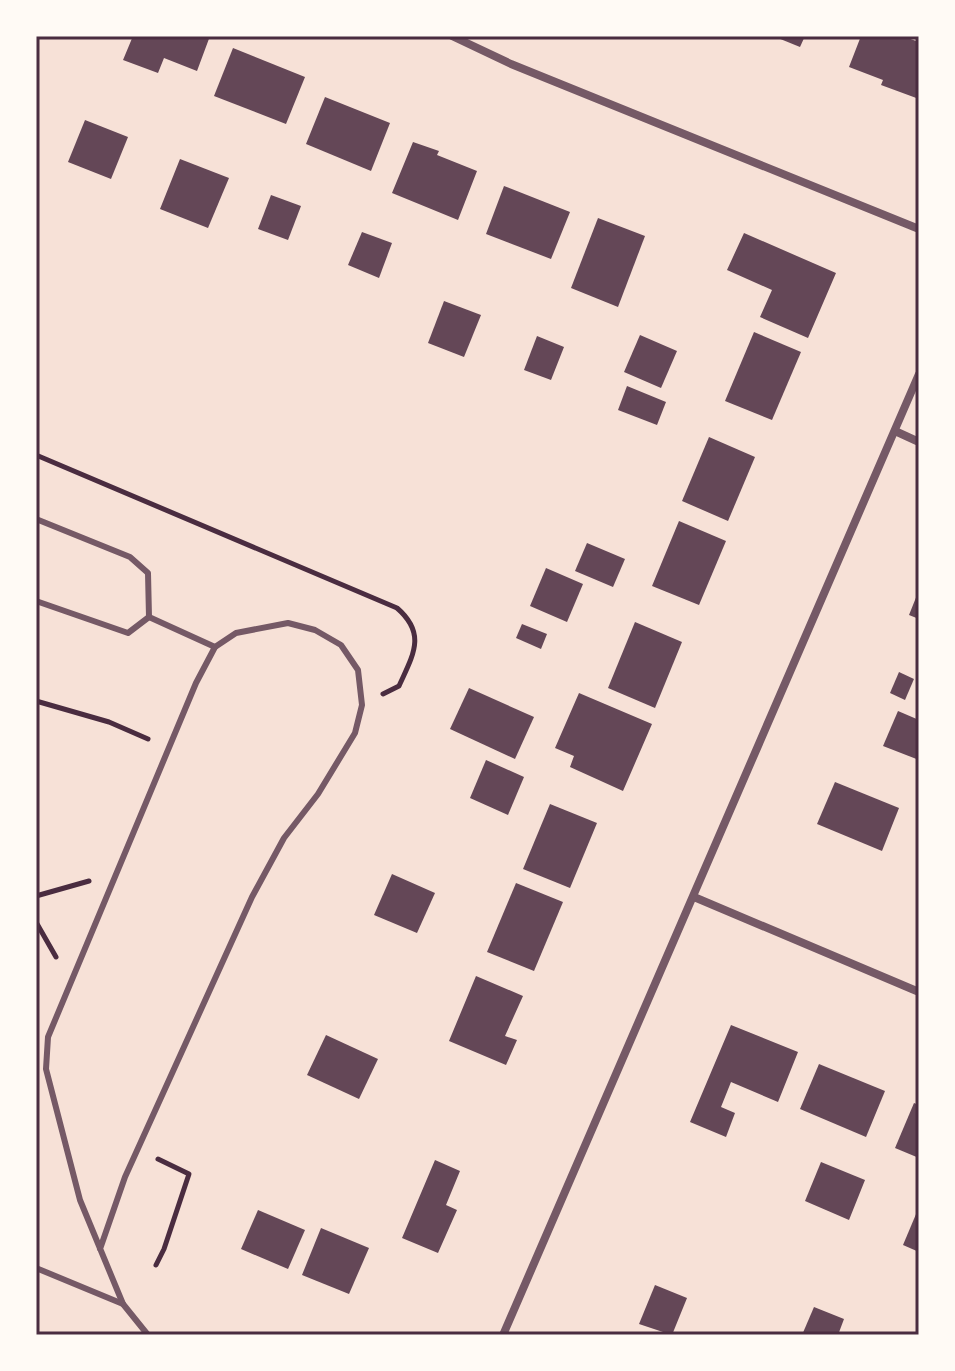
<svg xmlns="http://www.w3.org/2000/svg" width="955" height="1371" viewBox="0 0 955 1371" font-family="Barlow,sans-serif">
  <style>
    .building { fill: #644757 }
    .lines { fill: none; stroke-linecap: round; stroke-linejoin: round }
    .path { stroke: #4a2c40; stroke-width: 5 }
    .service { stroke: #755966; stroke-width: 6 }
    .minor { stroke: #755966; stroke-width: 8 }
    .neatline { fill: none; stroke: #4a2c40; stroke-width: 3 }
  </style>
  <rect width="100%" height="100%" fill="#f7e1d7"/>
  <g class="building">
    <polygon points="133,36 210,36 197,71 164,58 158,73 123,60"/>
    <polygon points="773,36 805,36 800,47"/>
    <polygon points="861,36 902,36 919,42 919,99 881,85 883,80 849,67"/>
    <polygon points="233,48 305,77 286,124 214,96"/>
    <polygon points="325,97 390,123 371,171 306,144"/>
    <polygon points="85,120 128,137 111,179 68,162"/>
    <polygon points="413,142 439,151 437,155 477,171 458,220 392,193"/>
    <polygon points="180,159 229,178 208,228 160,209"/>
    <polygon points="504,186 570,212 551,259 486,234"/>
    <polygon points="271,195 301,206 288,240 258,229"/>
    <polygon points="598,218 645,236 618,307 571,288"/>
    <polygon points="362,232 392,243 379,278 348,265"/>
    <polygon points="744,233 836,273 808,338 760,317 772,290 727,270"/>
    <polygon points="444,301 481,315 464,357 428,343"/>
    <polygon points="754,332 801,352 772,420 725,401"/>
    <polygon points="640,335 677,351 661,388 624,372"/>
    <polygon points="537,336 564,347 551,380 524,370"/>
    <polygon points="627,386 666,402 657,425 618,410"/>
    <polygon points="709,437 755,457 728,521 682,501"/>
    <polygon points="679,521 726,541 699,605 652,586"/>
    <polygon points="587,543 625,559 613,587 575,571"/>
    <polygon points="546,568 583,584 567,622 530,606"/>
    <polygon points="919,590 919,619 909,615"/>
    <polygon points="635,622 682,642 655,708 608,688"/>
    <polygon points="522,624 547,634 541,649 516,638"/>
    <polygon points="899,672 914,679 905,700 890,693"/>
    <polygon points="469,688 534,717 515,759 450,729"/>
    <polygon points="579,693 652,724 623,791 570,767 574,756 555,748"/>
    <polygon points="898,711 919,720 919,760 883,746"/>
    <polygon points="486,760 524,777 508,815 470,798"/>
    <polygon points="835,782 899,808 882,851 817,824"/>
    <polygon points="550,804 597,823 570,888 523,869"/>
    <polygon points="392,874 435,893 417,933 374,915"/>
    <polygon points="516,883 563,902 534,971 487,952"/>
    <polygon points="476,976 523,996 505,1036 517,1040 506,1065 449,1041"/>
    <polygon points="731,1025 798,1052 778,1102 731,1082 721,1107 735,1113 726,1137 690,1122"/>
    <polygon points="326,1035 378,1059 359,1099 307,1075"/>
    <polygon points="819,1064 885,1091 866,1137 800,1109"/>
    <polygon points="914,1103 919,1105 919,1158 895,1148"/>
    <polygon points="435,1160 460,1171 446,1205 457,1210 438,1253 402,1238"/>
    <polygon points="821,1162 865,1180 849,1220 805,1201"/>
    <polygon points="919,1207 919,1252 903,1245"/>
    <polygon points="258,1210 305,1230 288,1269 241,1249"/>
    <polygon points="321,1228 369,1248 349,1294 302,1275"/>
    <polygon points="655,1285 687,1298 672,1335 639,1324"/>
    <polygon points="814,1307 844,1319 838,1335 802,1335"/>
  </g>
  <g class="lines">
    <g class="path">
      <path d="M 36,455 L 397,608 C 427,634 413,655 399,686 L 383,694"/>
      <polyline points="36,701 109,722 148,739"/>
      <polyline points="36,896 89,881"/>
      <polyline points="36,922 56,957"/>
      <polyline points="156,1265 164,1249 189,1174 158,1159"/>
    </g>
    <g class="service">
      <polyline points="36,519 130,557 148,573 149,617"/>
      <polyline points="36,601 128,633 149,617"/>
      <polyline points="149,617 215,647"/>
      <polyline points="100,1249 125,1177 252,897 284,838 318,794 355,733 362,705 358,670 341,645 315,630 288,623 236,633 215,647 196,683 48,1037 46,1069 80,1200 123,1304 148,1335"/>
      <polyline points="36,1268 123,1304"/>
    </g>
    <g class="minor">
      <polyline points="452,36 511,64 919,229"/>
      <polyline points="895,431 919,442"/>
      <polyline points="694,897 919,992"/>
      <polyline points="503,1335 919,374"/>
    </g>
  </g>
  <rect width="955" height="1371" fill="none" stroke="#fffaf5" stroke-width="76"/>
  <rect x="38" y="38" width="879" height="1295" class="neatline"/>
</svg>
